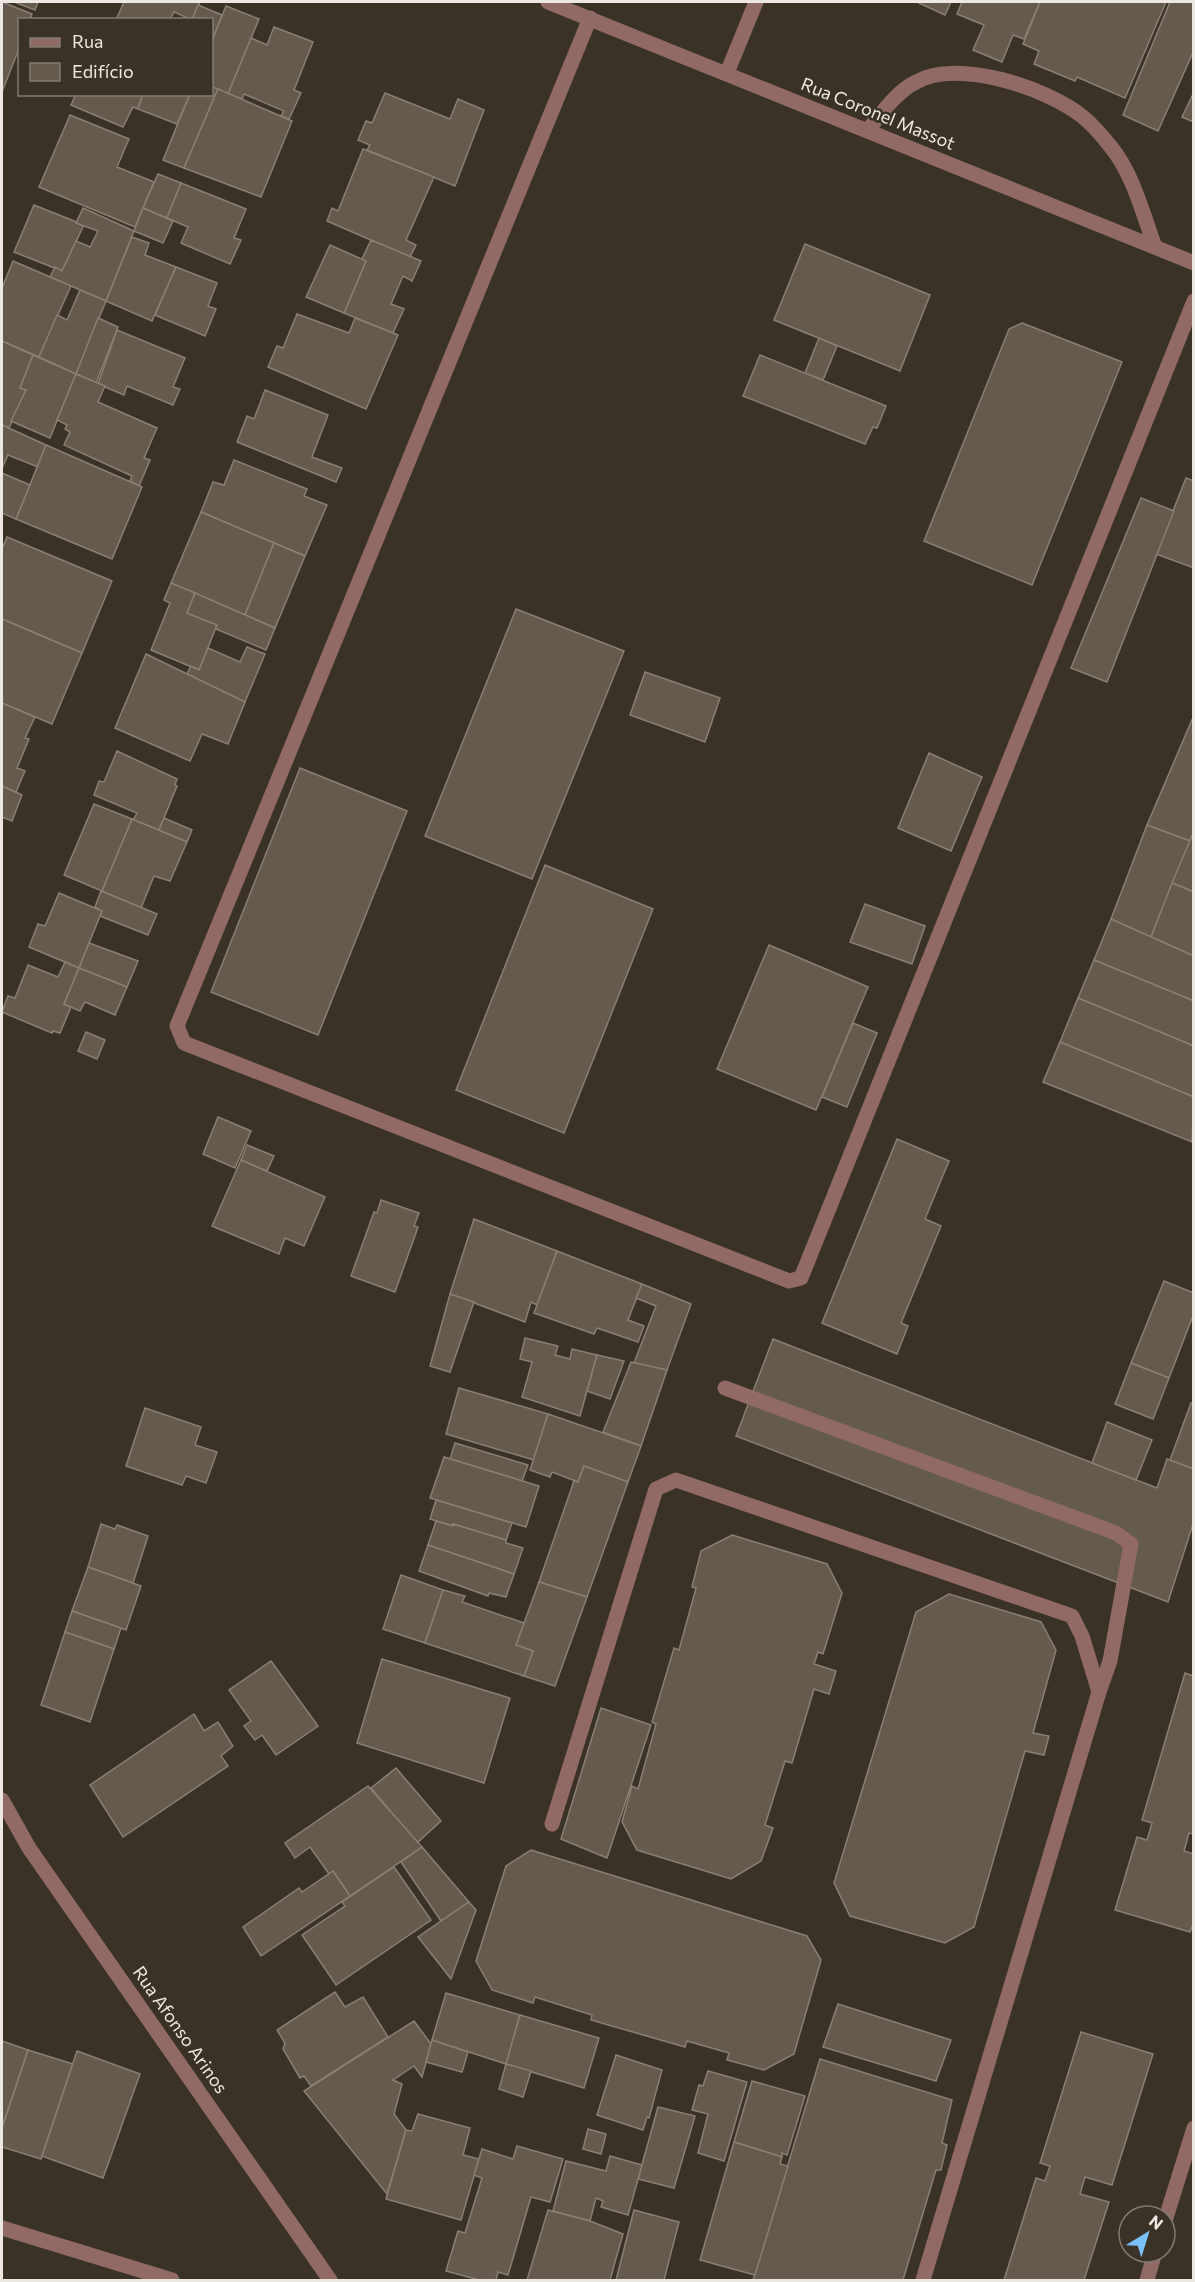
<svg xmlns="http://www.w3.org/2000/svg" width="1195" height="2282" viewBox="0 0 1195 2282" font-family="Commissioner,sans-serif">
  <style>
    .building { fill: #645a4e; stroke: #897f72; stroke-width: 1.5 }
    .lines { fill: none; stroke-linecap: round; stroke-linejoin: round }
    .minor { stroke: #916a65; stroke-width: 15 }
    .labels { text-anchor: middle; stroke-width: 5; stroke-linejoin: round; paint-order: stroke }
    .street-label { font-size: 18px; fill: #ede8e1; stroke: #3a3227 }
  </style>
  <rect width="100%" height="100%" fill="#3a3227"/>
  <g class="building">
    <polygon points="2,2 32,14 30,20 20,20 20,46 2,92"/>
    <polygon points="14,2 38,2 35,10"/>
    <polygon points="124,2 200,2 192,20 174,12 170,20 116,20"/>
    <polygon points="920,2 951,2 945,15 919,3"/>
    <polygon points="962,2 1040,2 1024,39 1013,35 1002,62 973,50 984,25 957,14"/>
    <polygon points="1040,2 1166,2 1125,98 1077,77 1075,81 1034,64 1039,51 1023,44"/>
    <polygon points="1170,2 1194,2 1194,50 1158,131 1123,115"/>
    <polygon points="198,5 222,15 212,41 212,20 192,20"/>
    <polygon points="226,6 259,19 228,94 212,87 212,41"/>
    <polygon points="274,27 313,42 294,90 301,93 289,119 281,116 284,111 244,94 242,99 228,94 251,38 267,45"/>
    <polygon points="212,87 218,89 184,168 163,160 190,94 212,94"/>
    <polygon points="218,89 292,121 261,197 184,168"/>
    <polygon points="1194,92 1194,122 1182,117"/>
    <polygon points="385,93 450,119 458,99 484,110 455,186 367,150 370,145 358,140 366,121 372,123"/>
    <polygon points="76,94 143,94 138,109 133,107 123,127 71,105"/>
    <polygon points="143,94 190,94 177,124 138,109"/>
    <polygon points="70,115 129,139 117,167 154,182 135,227 39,187"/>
    <polygon points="363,149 434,177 406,240 416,245 410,257 327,221 332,208 338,211"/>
    <polygon points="158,174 181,183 167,218 143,208"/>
    <polygon points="181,183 246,209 234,238 241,240 230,264 181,243 188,227 167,218"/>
    <polygon points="34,205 84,225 62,271 14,252"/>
    <polygon points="83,208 134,231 106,301 50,277 55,267 62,271 76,241 90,247 98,231 76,223"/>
    <polygon points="143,208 173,221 163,243 134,231"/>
    <polygon points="132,237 149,243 145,255 176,267 152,321 106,301"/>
    <polygon points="371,240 421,261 412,281 403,276 391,304 404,309 393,333 344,313 366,261 362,259"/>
    <polygon points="805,244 930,295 900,371 774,320"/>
    <polygon points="330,245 366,261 344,313 306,297"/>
    <polygon points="13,261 71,286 39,357 2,341 2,288"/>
    <polygon points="176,267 217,283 208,306 216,309 205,336 155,315"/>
    <polygon points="80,290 106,301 76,374 39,357 57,315 67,320"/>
    <polygon points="297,314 349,333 355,318 398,335 366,409 268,367 277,346 283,348"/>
    <polygon points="98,318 118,327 96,383 76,374"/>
    <polygon points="1022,323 1122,362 1032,585 924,541 1009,329"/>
    <polygon points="117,330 185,358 173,387 180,389 173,405 127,386 124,395 98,384"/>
    <polygon points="819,338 837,346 823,380 805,373"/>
    <polygon points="2,341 33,355 20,388 26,390 9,428 2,425"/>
    <polygon points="33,355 76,374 50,438 11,421 26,390 20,388"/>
    <polygon points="760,355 886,406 877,428 873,427 865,444 743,396"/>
    <polygon points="76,374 105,386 98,402 157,428 144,458 150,460 139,486 130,481 132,476 64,445 70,432 65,429 67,425 57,420"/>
    <polygon points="265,390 328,415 312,457 342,468 336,482 237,442 247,416 254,419"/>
    <polygon points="2,425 46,445 38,467 8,455 2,468"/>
    <polygon points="46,445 142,487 112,559 16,519"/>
    <polygon points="234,460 307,489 304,496 327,505 305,556 201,512 213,482 224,485"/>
    <polygon points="2,473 30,485 16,519 2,513"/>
    <polygon points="1186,478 1194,481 1194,568 1156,554"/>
    <polygon points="1141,498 1174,511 1107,682 1071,668"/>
    <polygon points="201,512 274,543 245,615 171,583"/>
    <polygon points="7,537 112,581 82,653 2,619 2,549"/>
    <polygon points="274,543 305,556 275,628 245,615"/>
    <polygon points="171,583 195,593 187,613 217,625 199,670 151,650 170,603 164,600"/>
    <polygon points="195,593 275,628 266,650 216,629 217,625 187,613"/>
    <polygon points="516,609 624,651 532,879 425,836"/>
    <polygon points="2,619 82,653 52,724 2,703"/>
    <polygon points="247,647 265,654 245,702 187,674 191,666 199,670 208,648 240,662"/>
    <polygon points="146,654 245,702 228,744 202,734 190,761 115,728"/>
    <polygon points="645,672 720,698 705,742 630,715"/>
    <polygon points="2,703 35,717 25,738 29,739 17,768 25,771 16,792 2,786"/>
    <polygon points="1194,715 1194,831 1190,841 1147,825"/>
    <polygon points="117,751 177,779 175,785 177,786 159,830 133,820 137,813 94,795 99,781 104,782"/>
    <polygon points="929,753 982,777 951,851 898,828"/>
    <polygon points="300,768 407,811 318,1035 211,992"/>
    <polygon points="2,786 22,795 12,821 2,817"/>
    <polygon points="94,804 132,819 102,891 64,875"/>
    <polygon points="164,818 192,830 187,842 159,830"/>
    <polygon points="132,819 187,842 170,881 154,876 141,908 102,891"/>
    <polygon points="1147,825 1190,841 1151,937 1111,919"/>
    <polygon points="1194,831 1194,892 1172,883"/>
    <polygon points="545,865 653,909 564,1133 456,1090"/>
    <polygon points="1172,883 1194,892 1194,956 1151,937"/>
    <polygon points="101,891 157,914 148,935 100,916 102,911 95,907"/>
    <polygon points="59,893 102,911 79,968 29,947 38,924 45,926"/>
    <polygon points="865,904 925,926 912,964 850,942"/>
    <polygon points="1111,919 1194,956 1194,1001 1094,960"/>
    <polygon points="89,943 138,961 127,987 79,968"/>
    <polygon points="769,945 868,987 816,1110 717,1069"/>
    <polygon points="1094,960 1194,1001 1194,1046 1078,998"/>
    <polygon points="65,962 79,968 64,1004 71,1007 60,1033 53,1031 52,1033 2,1012 8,996 15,998 28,965 58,977"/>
    <polygon points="79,968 127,987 115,1015 85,1002 80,1011 64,1004"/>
    <polygon points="1078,998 1194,1046 1194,1097 1060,1042"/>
    <polygon points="853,1023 877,1033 847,1107 822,1097"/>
    <polygon points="86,1032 105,1040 97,1059 78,1051"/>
    <polygon points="1060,1042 1194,1097 1192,1142 1043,1082"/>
    <polygon points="218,1117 251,1131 235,1168 203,1154"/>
    <polygon points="897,1139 949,1161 925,1219 941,1226 901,1323 908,1326 897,1354 822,1323"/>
    <polygon points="247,1145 274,1156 267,1171 241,1160"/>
    <polygon points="241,1160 325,1197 304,1246 285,1238 279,1254 212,1226"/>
    <polygon points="381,1200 419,1213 414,1226 418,1227 395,1292 351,1276 374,1212 377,1213"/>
    <polygon points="474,1219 557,1251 537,1305 531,1302 525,1322 450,1294"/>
    <polygon points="557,1251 642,1284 628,1320 644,1326 638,1342 597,1328 594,1334 534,1313"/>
    <polygon points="1164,1281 1194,1293 1194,1313 1169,1378 1131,1363"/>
    <polygon points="642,1284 691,1304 667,1370 634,1363 656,1306 636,1298"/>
    <polygon points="450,1294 474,1302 450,1372 430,1366"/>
    <polygon points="525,1338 558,1346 555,1355 570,1359 572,1349 597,1355 580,1416 522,1397 532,1362 520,1359"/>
    <polygon points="773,1339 1157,1488 1167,1459 1194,1469 1194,1521 1168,1602 736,1436"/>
    <polygon points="597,1355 624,1361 610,1399 587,1391"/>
    <polygon points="631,1362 667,1370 641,1446 603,1432"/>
    <polygon points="1131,1363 1169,1378 1153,1419 1115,1404"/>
    <polygon points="459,1388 548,1414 534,1460 446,1434"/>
    <polygon points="1191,1403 1194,1404 1194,1469 1170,1460"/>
    <polygon points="145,1408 201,1427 195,1445 217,1452 206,1483 186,1476 182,1485 126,1466"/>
    <polygon points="548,1414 641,1446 628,1482 584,1466 578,1482 552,1472 550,1477 530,1470"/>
    <polygon points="1107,1422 1152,1440 1136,1480 1092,1463"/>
    <polygon points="455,1443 528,1465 522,1481 450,1459"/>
    <polygon points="444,1457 539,1486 526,1527 430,1498"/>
    <polygon points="584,1466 628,1482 587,1597 539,1582 574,1481 578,1482"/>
    <polygon points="436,1500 512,1523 506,1540 453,1524 453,1526 430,1519"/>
    <polygon points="436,1521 453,1526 453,1524 506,1540 506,1543 523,1548 514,1574 428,1545"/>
    <polygon points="101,1524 115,1529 117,1525 148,1536 133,1583 88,1567"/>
    <polygon points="732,1535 827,1564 842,1593 823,1654 818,1652 814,1664 836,1671 829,1694 814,1689 792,1763 785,1761 765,1825 773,1828 761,1861 731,1879 637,1850 622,1822 632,1786 638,1789 656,1724 652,1722 674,1648 679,1650 696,1588 692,1587 701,1551"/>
    <polygon points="428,1545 514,1574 506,1597 489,1593 488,1596 419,1571"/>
    <polygon points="88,1567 141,1586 126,1630 72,1611"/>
    <polygon points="401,1575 443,1590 425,1643 383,1629"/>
    <polygon points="539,1582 587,1597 555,1686 524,1676 533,1651 516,1645"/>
    <polygon points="443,1590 465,1596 462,1602 524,1623 516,1645 533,1651 524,1676 425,1643"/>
    <polygon points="949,1594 1041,1622 1056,1650 1033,1733 1049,1736 1044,1755 1025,1751 974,1927 945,1943 850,1916 834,1883 916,1612"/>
    <polygon points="72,1611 121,1628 114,1649 65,1632"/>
    <polygon points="65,1632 114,1649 90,1722 41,1705"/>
    <polygon points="382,1659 510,1698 484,1783 357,1743"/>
    <polygon points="271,1661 318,1726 276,1755 262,1735 255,1740 244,1726 251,1721 229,1690"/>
    <polygon points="1185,1673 1194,1676 1194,1834 1189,1833 1184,1851 1194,1854 1194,1922 1190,1932 1115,1910 1137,1837 1147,1840 1152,1823 1142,1820"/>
    <polygon points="601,1708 651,1725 607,1858 561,1839"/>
    <polygon points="194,1714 204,1731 218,1722 233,1746 221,1756 228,1766 123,1837 90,1785"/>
    <polygon points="396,1768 441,1821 417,1843 371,1788"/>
    <polygon points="368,1786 422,1847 350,1896 333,1871 329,1874 310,1847 295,1858 285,1843"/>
    <polygon points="422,1847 469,1902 441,1921 401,1862"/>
    <polygon points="531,1850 807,1936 821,1960 794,2054 764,2070 727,2060 729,2053 687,2041 685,2047 591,2020 592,2015 535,1997 533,2003 492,1990 476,1961 506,1866"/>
    <polygon points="394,1867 431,1920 336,1985 302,1935 345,1906 342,1902"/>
    <polygon points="333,1871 350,1896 261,1956 243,1927 299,1888 302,1892"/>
    <polygon points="469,1902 476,1910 451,1979 418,1937"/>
    <polygon points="335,1992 345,2007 363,1997 388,2037 311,2086 304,2076 300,2078 283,2049 285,2043 277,2030"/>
    <polygon points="446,1993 520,2015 506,2064 432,2040"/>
    <polygon points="838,2004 951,2040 936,2081 823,2047"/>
    <polygon points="520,2015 599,2038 584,2088 506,2064"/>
    <polygon points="414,2021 431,2044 422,2077 414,2066 393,2080 402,2084 394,2114 406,2130 387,2194 304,2091"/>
    <polygon points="1081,2032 1153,2054 1112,2185 1085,2177 1080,2194 1109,2202 1084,2280 1004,2280 1036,2178 1045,2181 1050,2166 1040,2163"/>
    <polygon points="432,2040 468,2052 462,2072 426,2062"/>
    <polygon points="2,2041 28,2050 2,2128"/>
    <polygon points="28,2050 73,2064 41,2159 2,2147 2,2128"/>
    <polygon points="77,2051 140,2074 103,2178 42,2156"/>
    <polygon points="616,2055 662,2070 649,2118 647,2117 643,2130 597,2115"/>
    <polygon points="820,2059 952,2100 942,2143 947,2145 941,2170 936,2170 903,2280 753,2280"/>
    <polygon points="506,2064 531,2071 523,2097 499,2089"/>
    <polygon points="708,2071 747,2082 724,2161 698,2153 708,2114 692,2110 699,2085 703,2086"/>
    <polygon points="752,2081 805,2096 787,2155 782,2153 782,2157 734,2142"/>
    <polygon points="658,2107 695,2116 674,2188 638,2179"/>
    <polygon points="418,2114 470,2128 463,2155 479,2159 461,2220 386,2199 406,2130 412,2131"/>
    <polygon points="588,2129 606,2134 601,2154 583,2149"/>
    <polygon points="734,2142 782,2157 780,2164 788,2166 755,2275 700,2260"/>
    <polygon points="517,2146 563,2159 550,2202 531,2197 508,2275 498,2272 496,2280 479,2280 446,2271 458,2231 465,2233 482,2178 474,2175 482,2149 513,2159"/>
    <polygon points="610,2156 642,2165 628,2215 601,2207 603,2201 596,2198 590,2221 553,2211 566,2161 606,2171"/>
    <polygon points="548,2210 590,2221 623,2234 610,2280 527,2280"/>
    <polygon points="634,2210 679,2222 664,2280 616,2280"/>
  </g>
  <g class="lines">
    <g class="minor">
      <polyline points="548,2 1194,263"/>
      <polyline points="590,18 177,1026 184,1043 789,1281 801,1278 1194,301"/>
      <polyline points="727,73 756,2"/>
      <path d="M 868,130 C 882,113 896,92 916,82 C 958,58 1047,88 1083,117 C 1093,125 1103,137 1111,147 C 1133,174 1143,214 1155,247"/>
      <polyline points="725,1388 1116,1533 1131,1544 1110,1661 1099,1692"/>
      <polyline points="2,1800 29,1848 330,2280"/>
      <polyline points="552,1824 656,1489 676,1480 1072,1616 1082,1636 1099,1692 923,2280"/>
      <polyline points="1165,2221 1194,2128"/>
      <polyline points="2,2228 172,2280"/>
      <polyline points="1147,2280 1155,2252"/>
    </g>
  </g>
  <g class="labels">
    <g class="street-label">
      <text transform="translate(878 114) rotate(22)" y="6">Rua Coronel Massot</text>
      <text transform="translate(180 2030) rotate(55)" y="6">Rua Afonso Arinos</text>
    </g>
  </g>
  <rect width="1195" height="2282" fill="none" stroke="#ede8e1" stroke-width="6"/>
  <rect x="18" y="18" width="195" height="78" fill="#3a3227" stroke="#827b71" stroke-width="1.5"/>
  <rect x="30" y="38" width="30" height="9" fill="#916a65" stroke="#827b71" stroke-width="1.5"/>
  <text x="72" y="48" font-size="18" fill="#ede8e1">Rua</text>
  <rect x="30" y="63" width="30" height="18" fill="#645a4e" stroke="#827b71" stroke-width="1.5"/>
  <text x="72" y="78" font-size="18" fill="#ede8e1">Edifício</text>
  <g transform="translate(1147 2234) rotate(38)"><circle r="28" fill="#3a3227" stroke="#827b71" stroke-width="1.5"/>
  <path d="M0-4.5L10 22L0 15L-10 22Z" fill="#79bff8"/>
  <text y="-9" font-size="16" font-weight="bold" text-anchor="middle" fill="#ede8e1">N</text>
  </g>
</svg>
